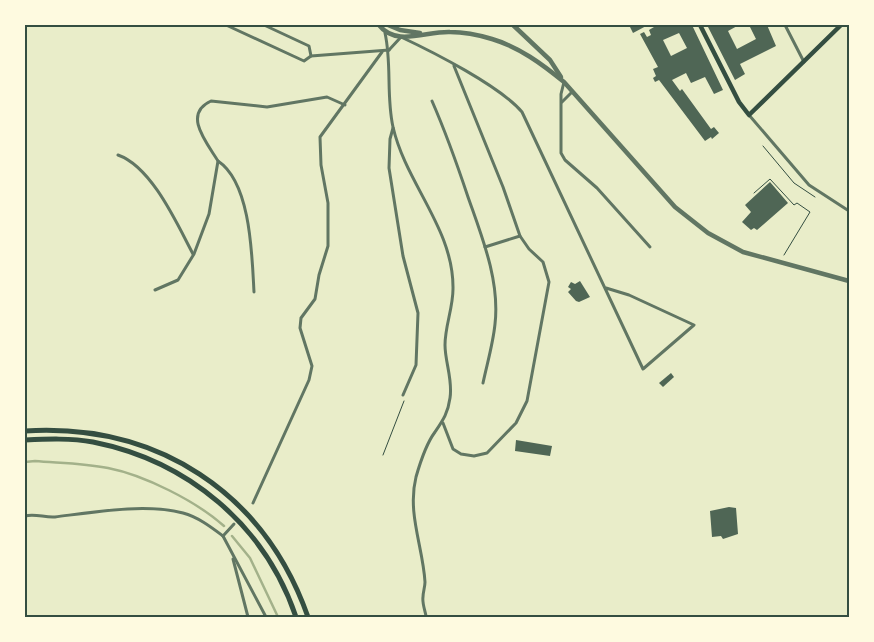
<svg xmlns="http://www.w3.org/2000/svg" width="874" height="642" viewBox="0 0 874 642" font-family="'Noto Serif',serif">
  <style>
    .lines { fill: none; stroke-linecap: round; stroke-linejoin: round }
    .stream { stroke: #a3b18a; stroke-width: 2.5 }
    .building { fill: #4f6655; fill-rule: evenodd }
    .path { stroke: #344e41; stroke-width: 1 }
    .minor { stroke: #617663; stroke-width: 3 }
    .tertiary { stroke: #617663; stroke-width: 4.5 }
    .secondary { stroke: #344e41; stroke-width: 4.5 }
    .primary { stroke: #344e41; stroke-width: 5 }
    .neatline { fill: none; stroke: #344e41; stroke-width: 2 }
  </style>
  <rect width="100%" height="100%" fill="#e9edc9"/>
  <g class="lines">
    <g class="stream">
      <path d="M 25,462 L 35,461 C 59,463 84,463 108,468 C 144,475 196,501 224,526"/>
      <polyline points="232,536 250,558 278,617"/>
    </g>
  </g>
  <g class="building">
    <polygon points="629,25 648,25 633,33"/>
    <path d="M 653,25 L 692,25 L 723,90 L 714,94 L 705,77 L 691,83 L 686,73 L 672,80 L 680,91 L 682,89 L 711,129 L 714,127 L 719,133 L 712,139 L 711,137 L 705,141 L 659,80 L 655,82 L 653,78 L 656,76 L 653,69 L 658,67 L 640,34 L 644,32 L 647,37 L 651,35 L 649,30 L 654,27 ZM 679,33 L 687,48 L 671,56 L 663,40 Z"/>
    <polygon points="707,25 739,25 728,31 737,49 756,39 749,25 767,25 776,46 740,64 745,74 735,80"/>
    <polygon points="770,182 788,203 757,230 754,228 751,230 742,222 751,212 745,205"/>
    <polygon points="580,281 590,297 579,302 576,301 568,292 571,289 568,287 571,282 575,284"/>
    <polygon points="671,373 674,377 663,387 659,383"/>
    <polygon points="516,440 552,446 550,456 515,451"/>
    <polygon points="729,507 736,508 738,534 723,539 721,536 712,537 710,511"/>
  </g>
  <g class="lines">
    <g class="path">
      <polyline points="763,146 794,183 815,197"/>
      <polyline points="754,193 770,179 794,205 797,203 810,212 784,255"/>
      <polyline points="383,455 404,401"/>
    </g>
    <g class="minor">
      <polyline points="226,25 304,61 311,56 309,46 264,25"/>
      <polyline points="785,25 804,62"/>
      <path d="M 385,33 C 392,64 386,96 393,127 C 406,184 454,229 453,289 C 453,308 445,326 445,345 C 445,362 453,380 450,398 C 448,413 443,420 435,432 C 426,444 420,463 416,477 C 407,513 423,547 425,582 C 425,587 423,592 423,597 C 422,603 425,610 426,616"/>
      <path d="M 389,50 L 401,37 C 433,52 500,86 522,112 L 643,369 L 694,325 L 629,295 L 606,288"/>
      <polyline points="311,56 389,50"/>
      <polyline points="564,82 561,94 561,153 565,160 597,188 650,247"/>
      <path d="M 432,101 C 446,133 457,164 468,197 C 482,237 500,281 495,324 C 493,344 487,364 483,383"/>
      <polyline points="562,102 572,92"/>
      <polyline points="749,115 809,185 849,211"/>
      <polyline points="393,128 390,139 389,168 403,256 418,313 416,365 403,395"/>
      <path d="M 118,155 C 152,167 177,224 193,254"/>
      <path d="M 218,161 C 251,183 252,256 254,292"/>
      <polyline points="485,247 520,236"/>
      <path d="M 155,290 L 178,280 L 194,254 L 209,214 L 218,161 C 207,143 182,114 211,101 L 267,107 L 327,97 L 345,105"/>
      <polyline points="443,423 453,449 461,454 474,456 487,453 516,423 527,401 549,282 543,262 529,249 520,236 503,187 454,66"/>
      <polyline points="253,503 309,380 312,366 300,328 301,318 315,299 319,275 328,246 328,203 321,165 320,137 382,52"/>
      <path d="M 25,516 C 35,513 45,518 55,517 C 94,512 146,503 183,513 C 198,517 211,527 223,536"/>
      <polyline points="223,536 266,617"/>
      <polyline points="223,536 234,524"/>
      <polyline points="233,559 248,617"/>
    </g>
    <g class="tertiary">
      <path d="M 379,25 C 396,47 426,31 450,32 C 464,32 479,35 492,39 C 519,47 542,64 564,82 L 675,207 L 708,233 L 743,252 L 849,281"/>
      <polyline points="388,25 400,30 420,33"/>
      <polyline points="513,25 550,60 561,77"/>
    </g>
    <polyline class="secondary" points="700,25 739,102 749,115 841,25"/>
    <g class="primary">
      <path d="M 25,431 C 157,423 264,492 308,617"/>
      <path d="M 25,440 C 47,439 71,438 93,442 C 188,461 265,525 296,617"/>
    </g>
  </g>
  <rect width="874" height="642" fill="none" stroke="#fefae0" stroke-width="52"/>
  <rect x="26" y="26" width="822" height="590" class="neatline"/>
</svg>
